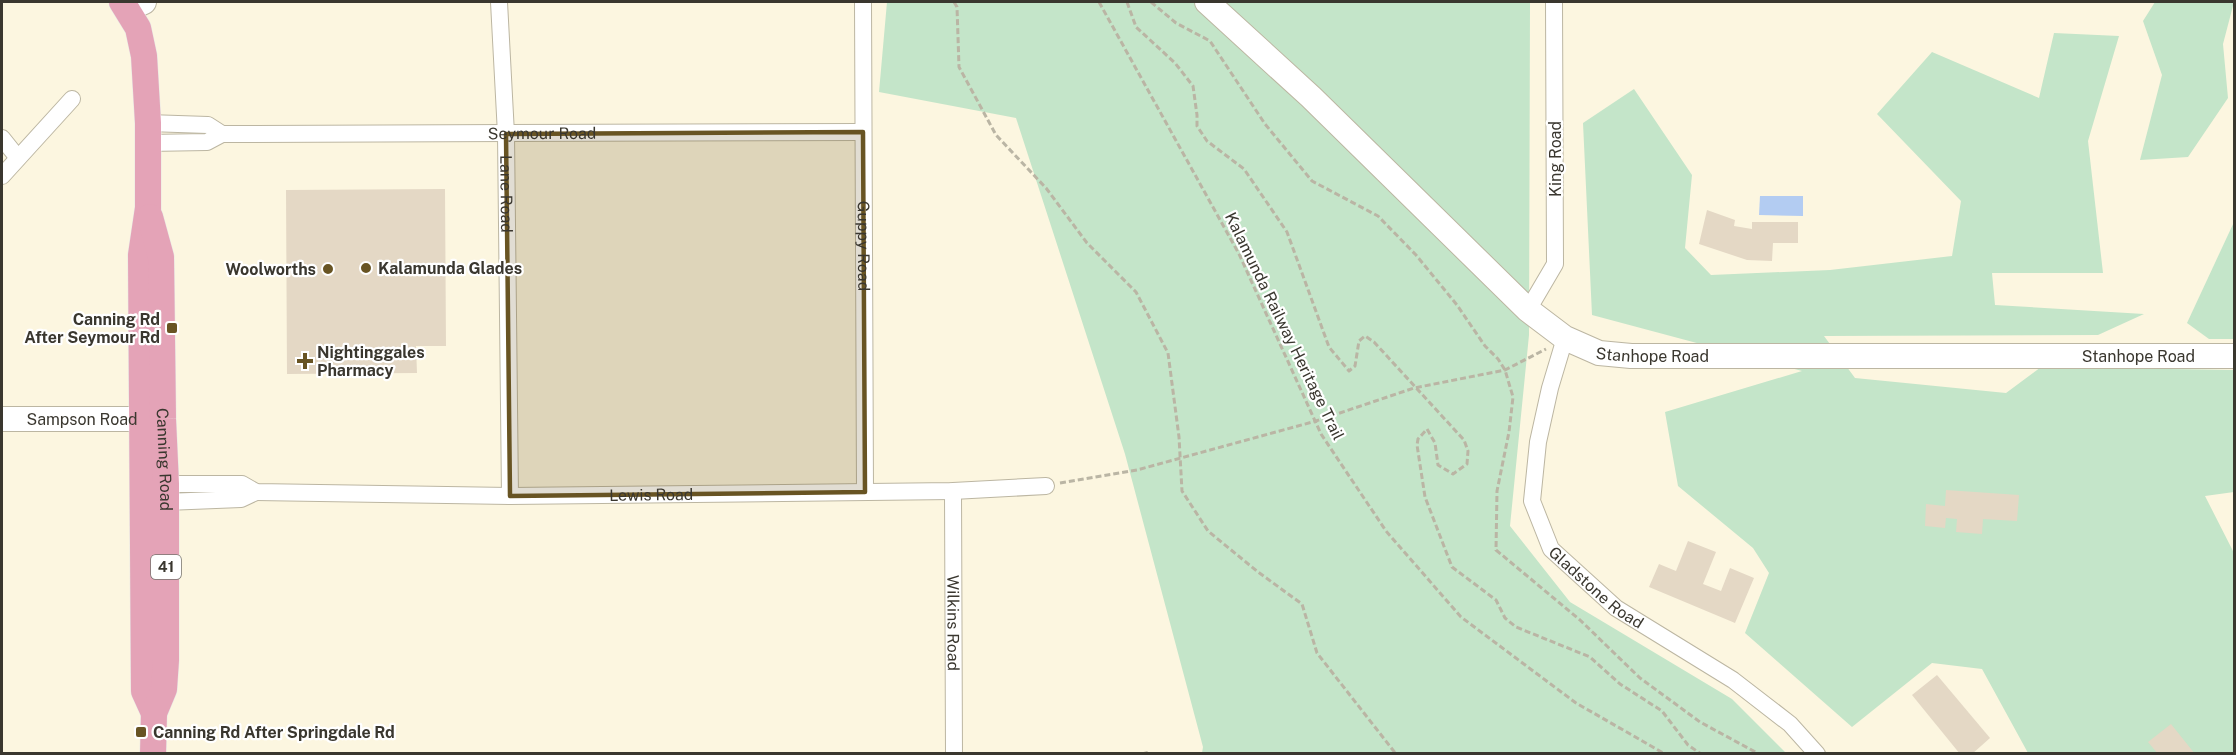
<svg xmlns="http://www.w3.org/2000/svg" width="2236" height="755" viewBox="0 0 2236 755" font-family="'Public Sans',sans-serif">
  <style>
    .green { fill: #c4e5c9 }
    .water { fill: #b3ccf2 }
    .building { fill: #e4d8c5 }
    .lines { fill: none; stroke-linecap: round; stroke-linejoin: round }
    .street-casing { stroke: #bcb6a2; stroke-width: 18 }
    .secondary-casing { stroke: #bcb6a2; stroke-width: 26 }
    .primary-casing { stroke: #e7e7e6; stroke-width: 27 }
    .path { stroke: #bab5a4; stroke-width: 3; stroke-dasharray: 6 3; stroke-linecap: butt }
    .street { stroke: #fff; stroke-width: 16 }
    .secondary { stroke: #fff; stroke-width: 24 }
    .primary { stroke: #e4a3b7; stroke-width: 26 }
    .marked { fill: #685423; fill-opacity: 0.2; stroke: #685423; stroke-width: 4.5; stroke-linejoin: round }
    .poi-dot { fill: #685423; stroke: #fff; stroke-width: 2 }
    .labels { text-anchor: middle; stroke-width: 4.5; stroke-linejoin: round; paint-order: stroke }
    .shield { fill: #fff; stroke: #75736d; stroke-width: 1.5 }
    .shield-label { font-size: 15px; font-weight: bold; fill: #3a372f }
    .street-label { font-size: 16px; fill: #3a372f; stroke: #fff }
    .poi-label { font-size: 16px; font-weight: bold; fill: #3a372f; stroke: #fff; text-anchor: start }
  </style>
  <rect width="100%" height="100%" fill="#fcf6e0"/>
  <g class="green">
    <polygon points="887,2 1530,2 1529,335 1510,526 1570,602 1732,699 1786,753 1202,753 1203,747 1125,454 1016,118 879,92"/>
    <polygon points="2155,2 2234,2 2223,44 2228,98 2188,157 2140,160 2162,75 2143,21"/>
    <polygon points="2054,33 2119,36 2088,141 2103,273 1992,273 1995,305 2144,314 2098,335 1824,336 1855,378 2006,393 2041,367 2234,370 2234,492 2205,496 2234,553 2234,753 2028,753 1982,669 1932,663 1852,727 1745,633 1769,573 1753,548 1678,486 1665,412 1802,371 1592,315 1583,123 1634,89 1692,175 1685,248 1711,275 1830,270 1952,256 1961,201 1877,114 1932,52 2039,98"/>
    <polygon points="2234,222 2234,339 2209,339 2187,323"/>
  </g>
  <polygon class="water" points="1760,196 1803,196 1803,216 1759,215"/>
  <g class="building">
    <polygon points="445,189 446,346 416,346 417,373 287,374 286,190"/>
    <polygon points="1707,210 1735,220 1734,226 1752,229 1752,222 1798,222 1798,243 1773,243 1772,261 1747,260 1699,244"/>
    <polygon points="1946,490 2019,495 2017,521 1983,519 1982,534 1956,532 1957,519 1946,518 1945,528 1925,526 1926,504 1945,506"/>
    <polygon points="1688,541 1716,552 1703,584 1721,591 1730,568 1754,578 1735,623 1649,587 1659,564 1676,571"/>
    <polygon points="1937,675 1990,738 1972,754 1960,754 1912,695"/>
    <polygon points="2171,724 2195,754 2158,754 2148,742"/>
  </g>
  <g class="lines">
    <defs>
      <g id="street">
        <path id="s1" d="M 499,2 L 506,134 L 510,496"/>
        <path id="s2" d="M 863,2 L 865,492"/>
        <polyline points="148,123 208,125 222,134"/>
        <polyline points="2,138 18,158"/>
        <path id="s3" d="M 148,143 L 207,142 L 222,134 L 863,132"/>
        <polyline points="2,176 72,99"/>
        <polyline points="1528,310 1555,264 1554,2"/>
        <path id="s4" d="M 1565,338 L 1550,388 L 1538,442 L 1532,501 L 1551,549 L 1616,608 L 1733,680 L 1790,724 L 1817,754"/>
        <path id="s5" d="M 159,487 L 166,484 L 242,484 L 256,492 L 510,496 L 953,491 L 1046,486"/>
        <path id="s6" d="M 953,491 L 954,754"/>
        <polyline points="158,499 166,502 241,499 256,492"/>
      </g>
      <g id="secondary">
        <path id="s7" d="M 1207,2 L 1311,97 L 1528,310 L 1565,338 L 1599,353 L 1631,356 L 2234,356"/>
        <polyline points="128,9 144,2"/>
        <path id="s8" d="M 2,419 L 161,419"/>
      </g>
      <g id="primary">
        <polyline points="122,2 138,28 144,56 148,123 148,208 141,255 144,691 154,713"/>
        <path id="s9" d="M 150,217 L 161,257 L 163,419 L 166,484 L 166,660 L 164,689 L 154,713 L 153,754"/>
      </g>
    </defs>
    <use href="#street" class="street-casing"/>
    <use href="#secondary" class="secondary-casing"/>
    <use href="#primary" class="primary-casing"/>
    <g class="path">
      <polyline points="954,2 957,7 959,67 996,135 1046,188 1087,243 1136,292 1168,353 1179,437 1182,491 1208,531 1258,572 1302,604 1317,653 1396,754"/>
      <polyline points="1099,2 1239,254 1321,434 1386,531 1461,617 1576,703 1665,754"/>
      <polyline points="1127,2 1136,27 1175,63 1193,86 1197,115 1197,126 1207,141 1244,169 1287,232 1329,347 1349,371 1355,366 1359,341 1365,336 1374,342 1464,440 1468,451 1467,464 1453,474 1438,465 1435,443 1427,429 1418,439 1417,445 1425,497 1452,567 1496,600 1505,618 1516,627 1590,657 1620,684 1662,711 1688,745 1701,754"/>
      <polyline points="1151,2 1176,23 1210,41 1265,124 1312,181 1378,216 1416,255 1457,305 1485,346 1498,359 1505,370 1513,397 1509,432 1497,491 1496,550 1580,620 1640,678 1700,722 1759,754"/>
      <polyline points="1060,483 1137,470 1316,421 1414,388 1505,370 1546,349"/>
      <polyline points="1142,754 1150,752"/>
    </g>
    <use href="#street" class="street"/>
    <use href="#secondary" class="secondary"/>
    <use href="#primary" class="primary"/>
  </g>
  <path class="marked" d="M 863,132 L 865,492 L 510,496 L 506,134 Z"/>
  <g class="poi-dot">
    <circle cx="366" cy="268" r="6"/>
    <circle cx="328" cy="269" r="6"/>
    <rect x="166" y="322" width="12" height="12" rx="3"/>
    <path d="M302 352h6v6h6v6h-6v6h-6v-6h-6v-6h6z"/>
    <rect x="135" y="726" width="12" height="12" rx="3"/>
  </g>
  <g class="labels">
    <rect class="shield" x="151" y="555" width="30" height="24" rx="4.5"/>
    <g class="shield-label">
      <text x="166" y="572">41</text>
    </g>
    <g class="street-label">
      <text dy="6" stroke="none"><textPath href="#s3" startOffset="396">Seymour Road</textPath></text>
      <text transform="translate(1555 159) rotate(-90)" y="6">King Road</text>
      <text dy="6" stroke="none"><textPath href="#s1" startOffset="192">Lane Road</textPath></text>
      <text dy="6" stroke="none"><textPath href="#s2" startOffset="244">Guppy Road</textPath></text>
      <text transform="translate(1285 326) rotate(64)" y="6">Kalamunda Railway Heritage Trail</text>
      <text dy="6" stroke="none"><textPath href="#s7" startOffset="582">Stanhope Road</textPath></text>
      <text dy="6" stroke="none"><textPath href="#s7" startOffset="1068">Stanhope Road</textPath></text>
      <text dy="6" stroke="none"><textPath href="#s8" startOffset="80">Sampson Road</textPath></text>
      <text dy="6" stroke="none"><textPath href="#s9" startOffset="244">Canning Road</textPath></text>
      <text dy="6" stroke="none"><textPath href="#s5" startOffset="495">Lewis Road</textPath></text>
      <text dy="6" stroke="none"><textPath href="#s4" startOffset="278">Gladstone Road</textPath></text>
      <text dy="6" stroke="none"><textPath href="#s6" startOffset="132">Wilkins Road</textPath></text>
    </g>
    <g class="poi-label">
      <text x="378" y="274">Kalamunda Glades</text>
      <text x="316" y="275" text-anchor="end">Woolworths</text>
      <text x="160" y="325" text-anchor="end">Canning Rd<tspan x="160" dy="18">After Seymour Rd</tspan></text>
      <text x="317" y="358">Nightinggales<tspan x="317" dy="18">Pharmacy</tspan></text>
      <text x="153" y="738">Canning Rd After Springdale Rd</text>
    </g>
  </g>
  <rect width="2236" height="755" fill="none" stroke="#3a372f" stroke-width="6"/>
</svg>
